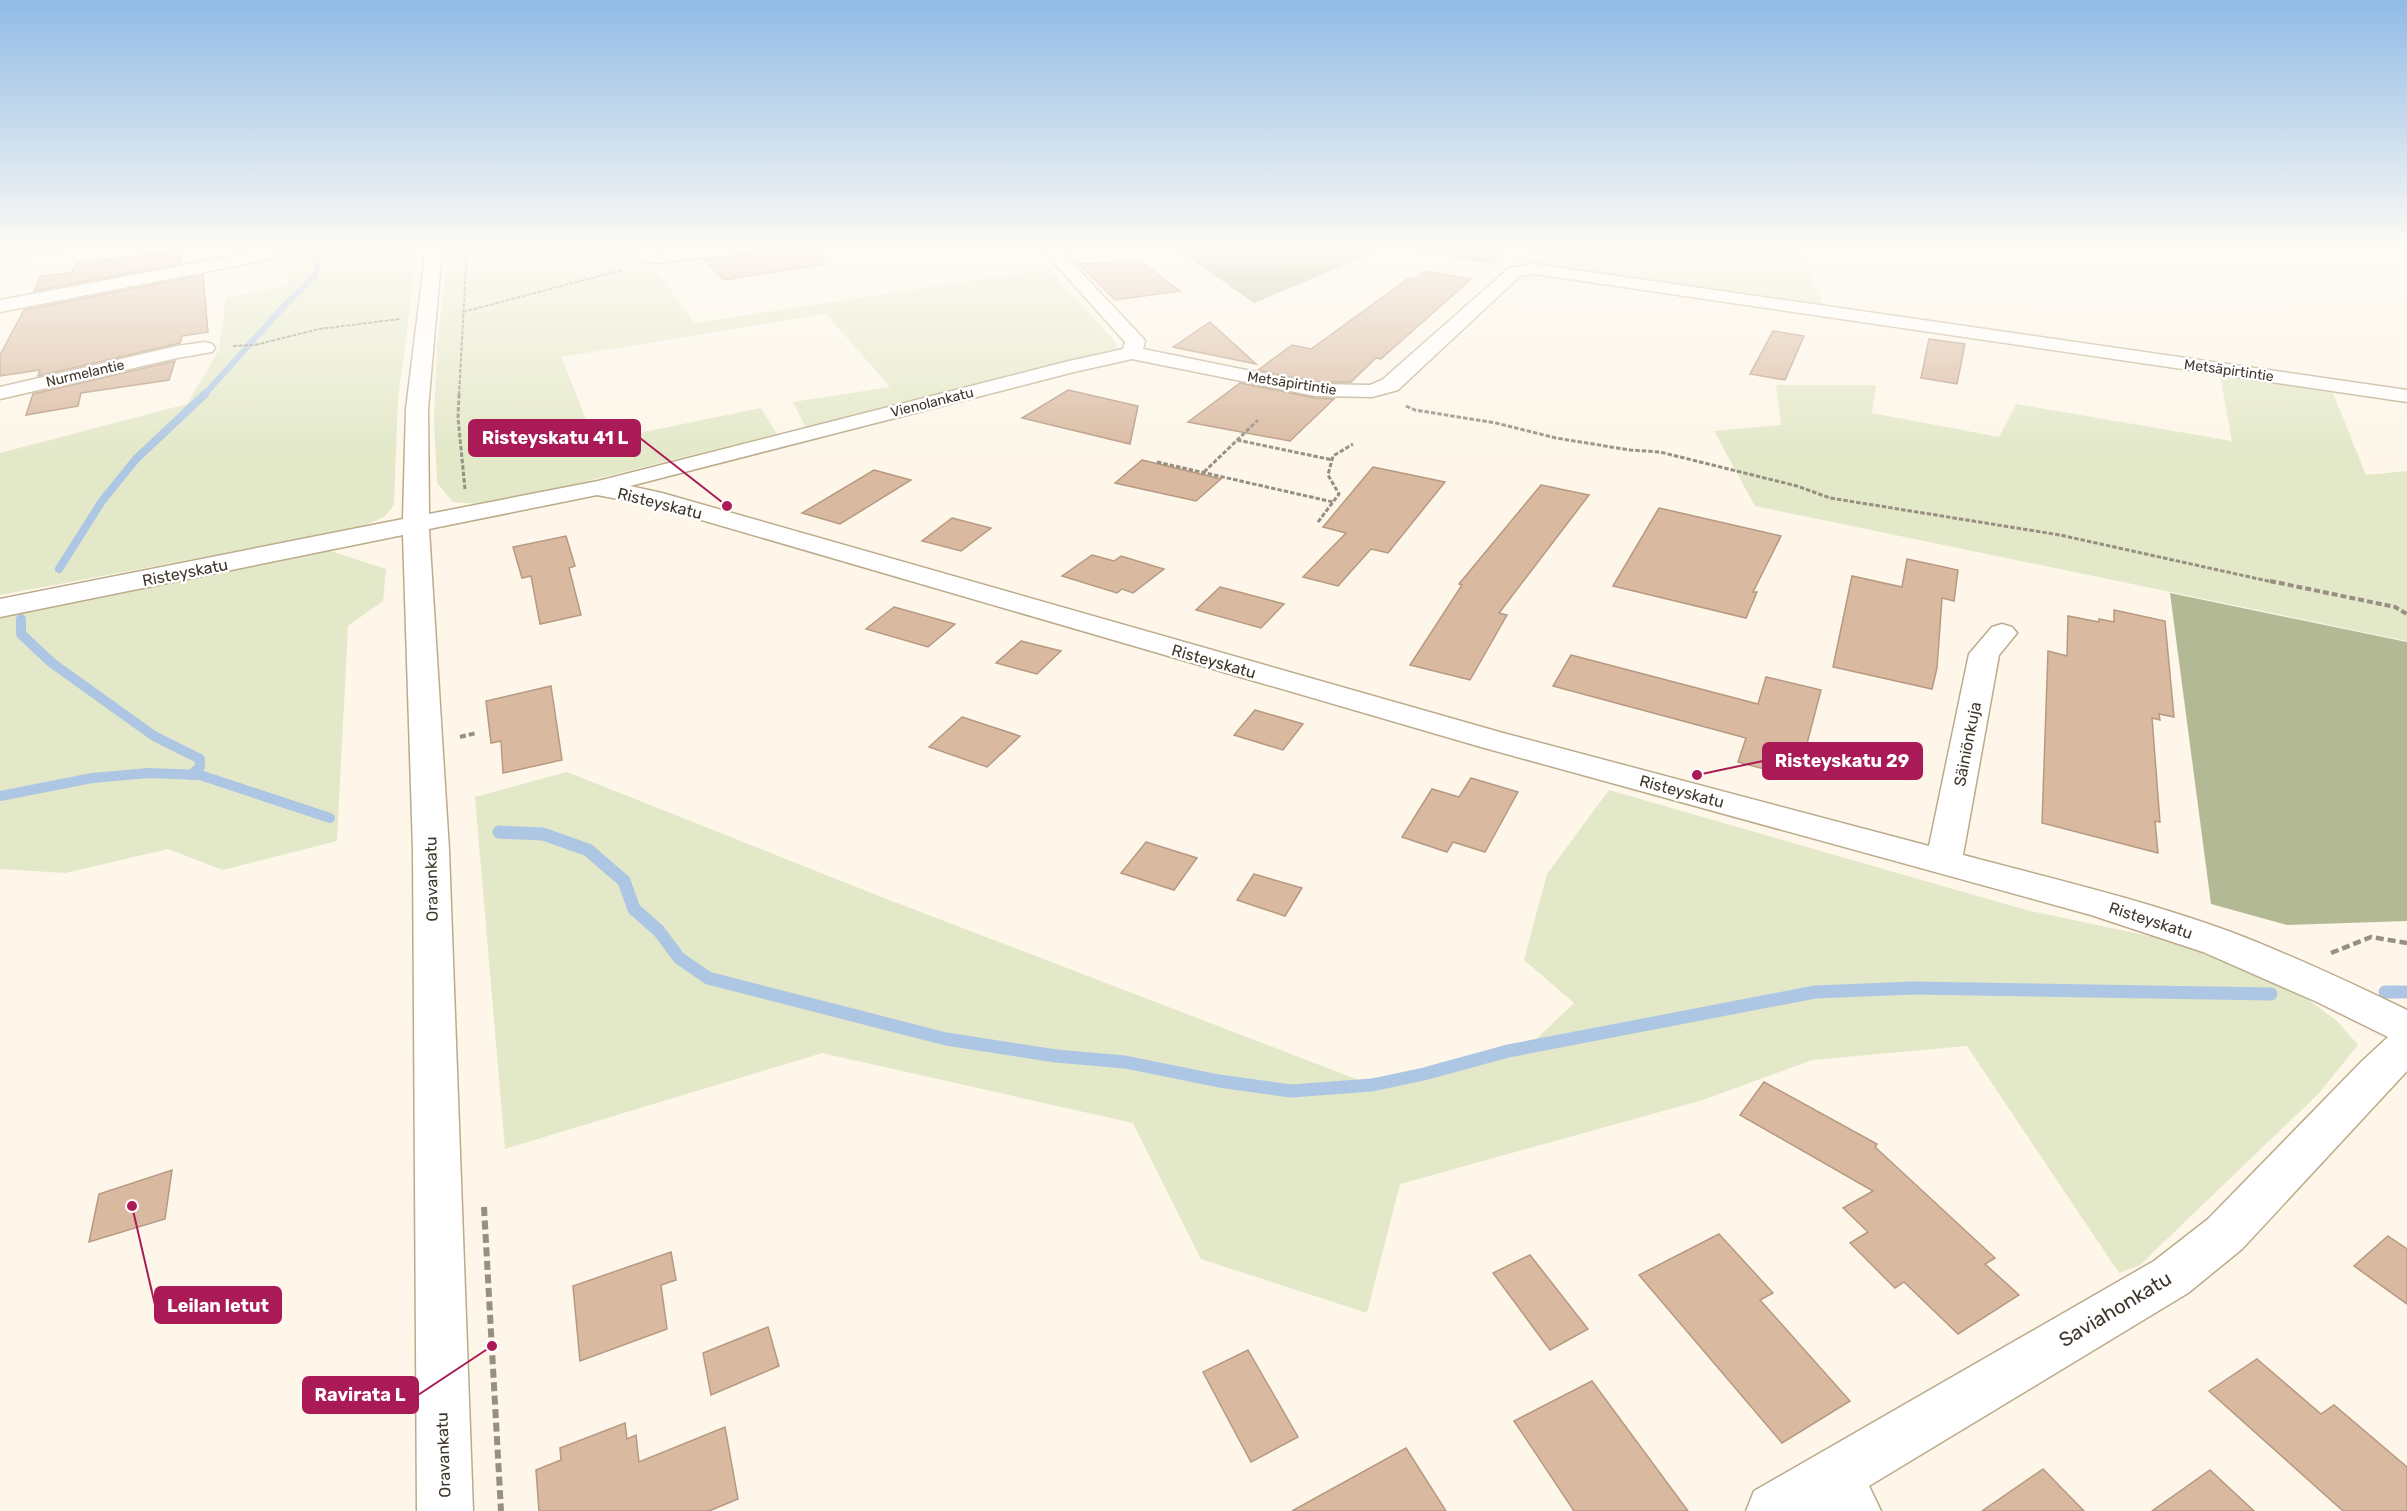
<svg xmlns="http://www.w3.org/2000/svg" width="2407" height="1511" viewBox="0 0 2407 1511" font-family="Rubik,sans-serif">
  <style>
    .green { fill: #e3e8c8 }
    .forest { fill: #b4b995 }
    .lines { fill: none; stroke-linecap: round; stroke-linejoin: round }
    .stream-far3 { stroke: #adc6e3; stroke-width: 6 }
    .stream-far2 { stroke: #adc6e3; stroke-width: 8 }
    .stream-far1 { stroke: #adc6e3; stroke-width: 10 }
    .stream { stroke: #adc6e3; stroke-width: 13 }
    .building { fill: #d9baa1; stroke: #b79982; stroke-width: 1.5 }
    .minor-casing { stroke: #bcab8b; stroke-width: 3 }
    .path-far4 { stroke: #968f82; stroke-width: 2; stroke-dasharray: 4 1.5; stroke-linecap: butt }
    .path-far3 { stroke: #968f82; stroke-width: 3; stroke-dasharray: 4.5 2; stroke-linecap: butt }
    .path-far2 { stroke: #968f82; stroke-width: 4; stroke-dasharray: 6 3; stroke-linecap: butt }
    .path-far1 { stroke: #968f82; stroke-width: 4.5; stroke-dasharray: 8 4; stroke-linecap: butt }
    .path { stroke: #968f82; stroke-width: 6; stroke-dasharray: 9 4.5; stroke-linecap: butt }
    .minor { fill: #fff; fill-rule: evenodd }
    .labels { text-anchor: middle; stroke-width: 5; stroke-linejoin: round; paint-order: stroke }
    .far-street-label { font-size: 14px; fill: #3e372a; stroke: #fff }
    .street-label { font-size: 16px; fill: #3e372a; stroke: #fff }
    .near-street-label { font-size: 20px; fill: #3e372a; stroke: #fff }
    .leader { fill: none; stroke: #aa1a56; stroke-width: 2 }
    .callout-dot { fill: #aa1a56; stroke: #fff; stroke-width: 2 }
    .callout { fill: #aa1a56; stroke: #aa1a56; stroke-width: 2 }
    .callout-label { font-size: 18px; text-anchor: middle; font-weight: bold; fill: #fff }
  </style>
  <rect width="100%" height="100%" fill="#fdf6e9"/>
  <g class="green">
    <polygon points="0,248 95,248 0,262"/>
    <polygon points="280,248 416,248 415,270 398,399 394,505 384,517 356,529 0,595 0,453 187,404 219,350 226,298 289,285"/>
    <polygon points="446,248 627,248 633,256 651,264 694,323 1049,269 1117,344 1115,352 806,428 793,402 890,387 826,314 561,357 595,442 761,408 777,434 491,505 453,502 437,483 434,418 437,346 446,267"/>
    <polygon points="1531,248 1799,248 1825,308 1514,262"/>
    <polygon points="2220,375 2333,393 2366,475 2407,471 2407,641 1755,506 1714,431 1781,425 1776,385 1876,385 1872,413 1999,437 2016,404 2232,441"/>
    <polygon points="327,550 386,569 383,601 348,626 337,841 223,870 168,849 65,873 0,869 0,616"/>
    <polygon points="567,772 884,898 1372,1085 1528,1047 1574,1003 1524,960 1547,874 1609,790 2026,910 2177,942 2288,985 2337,1021 2358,1045 2319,1093 2140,1265 2119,1273 1967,1046 1812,1060 1703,1100 1400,1184 1367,1313 1201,1259 1133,1123 822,1053 505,1149 475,797"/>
  </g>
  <g class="forest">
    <polygon points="1175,248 1392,248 1383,249 1254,303"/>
    <polygon points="1404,248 1509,248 1492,264"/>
    <polygon points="2170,593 2407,642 2407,921 2287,925 2211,904"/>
  </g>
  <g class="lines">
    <g class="stream-far3">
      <polyline points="2402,248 2407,250"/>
      <polyline points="204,395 284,306 315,276 318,263 313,248"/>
    </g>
    <polyline class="stream-far2" points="59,569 102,501 136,459 205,394"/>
    <g class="stream-far1">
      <polyline points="21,619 21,634 52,663 154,736 200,759 200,767 191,775"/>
      <polyline points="0,796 92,778 149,773 200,775 330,818"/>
    </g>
    <g class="stream">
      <polyline points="499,832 543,834 588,850 624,881 634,909 659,931 679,958 708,978 946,1039 1056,1056 1125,1062 1219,1081 1291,1091 1372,1085 1424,1074 1508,1051 1815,992 1914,988 2271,994"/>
      <polyline points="2385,992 2407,992"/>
    </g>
  </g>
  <g class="building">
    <polygon points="755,248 823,248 824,264 724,280 705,260 751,254"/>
    <polygon points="181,251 180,264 34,291 41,276 71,273 77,263"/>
    <polygon points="1140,261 1180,291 1115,300 1079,264"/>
    <polygon points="1425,271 1471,279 1381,359 1376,358 1351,382 1315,382 1258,370 1292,345 1311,349 1409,278 1414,279"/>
    <polygon points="203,275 208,332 182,336 180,343 38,376 40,370 0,376 0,355 24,310"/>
    <polygon points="1210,322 1256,364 1173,347"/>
    <polygon points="1773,331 1804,336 1785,380 1750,374"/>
    <polygon points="1929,339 1965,344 1957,384 1921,378"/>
    <polygon points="175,361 169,380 81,393 78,406 26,415 33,394"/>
    <polygon points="1240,383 1315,398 1334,399 1290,441 1188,422"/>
    <polygon points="1068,390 1138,406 1130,444 1022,418"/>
    <polygon points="1142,460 1221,479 1196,501 1115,483"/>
    <polygon points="1373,467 1445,482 1388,553 1371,549 1338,586 1303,577 1346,533 1323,527"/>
    <polygon points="874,470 911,480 840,524 802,513"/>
    <polygon points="1541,485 1589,495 1499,613 1507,615 1470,680 1410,665 1462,585 1459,584"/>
    <polygon points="1659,508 1781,536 1753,592 1757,592 1746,618 1613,586"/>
    <polygon points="952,518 991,528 961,551 922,541"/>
    <polygon points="566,536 575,566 569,568 581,615 540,624 531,576 522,578 513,547"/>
    <polygon points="1092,555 1114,561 1121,556 1164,569 1133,593 1122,589 1117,593 1062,576"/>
    <polygon points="1907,559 1958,570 1954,601 1942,598 1937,668 1932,689 1833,667 1852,576 1902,587"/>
    <polygon points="1220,587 1284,604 1261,628 1196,610"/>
    <polygon points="894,607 955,624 928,647 866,629"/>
    <polygon points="2114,610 2165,621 2174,717 2159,714 2160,720 2152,718 2160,822 2155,821 2158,853 2042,823 2048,651 2067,656 2068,616 2099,622 2099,619 2114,622"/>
    <polygon points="1021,641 1061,651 1037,674 996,663"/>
    <polygon points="1571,655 1758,704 1766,677 1821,690 1798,778 1738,762 1746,738 1553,686"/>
    <polygon points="551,686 562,760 503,773 501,741 491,743 486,701"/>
    <polygon points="1255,710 1303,724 1283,750 1234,735"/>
    <polygon points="962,717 1020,736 987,767 929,747"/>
    <polygon points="1471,778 1518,792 1485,852 1453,842 1447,852 1402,837 1432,789 1459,797"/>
    <polygon points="1146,842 1197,858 1174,890 1121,873"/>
    <polygon points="1254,874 1302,888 1285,916 1237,900"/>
    <polygon points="1764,1082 1877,1144 1875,1147 1995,1258 1985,1264 2019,1295 1958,1334 1904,1282 1895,1288 1850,1243 1868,1232 1843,1208 1873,1191 1740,1115"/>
    <polygon points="172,1170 165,1219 89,1242 99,1194"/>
    <polygon points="1719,1234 1773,1293 1760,1300 1850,1401 1782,1443 1639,1275"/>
    <polygon points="2388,1236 2407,1249 2407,1304 2354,1266"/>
    <polygon points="671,1252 676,1280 661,1285 667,1329 580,1361 573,1286"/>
    <polygon points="1530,1255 1588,1329 1550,1350 1493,1273"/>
    <polygon points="768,1327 779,1366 711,1395 703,1353"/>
    <polygon points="1248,1350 1298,1437 1251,1462 1203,1372"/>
    <polygon points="2257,1359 2321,1414 2334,1405 2407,1467 2407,1511 2343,1511 2209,1391"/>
    <polygon points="1592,1381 1688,1511 1574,1511 1514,1421"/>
    <polygon points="625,1423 627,1439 636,1435 639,1462 725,1427 738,1499 709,1511 539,1511 536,1470 561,1460 560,1448"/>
    <polygon points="1406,1448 1446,1511 1292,1511"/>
    <polygon points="2043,1469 2084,1511 1982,1511"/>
    <polygon points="2210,1470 2254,1511 2152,1511"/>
  </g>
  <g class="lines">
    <defs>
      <g id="minor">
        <path d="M 426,248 L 442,248 L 428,409 L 429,514 L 598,481 L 1065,362 L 1123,349 L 1125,342 L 1041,248 L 1058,248 L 1142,337 L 1145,341 L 1143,349 L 1315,384 L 1370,385 L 1382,380 L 1509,268 L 1535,264 L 2407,390 L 2407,402 L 1535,274 L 1520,276 L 1398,390 L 1372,397 L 1315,396 L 1132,359 L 1074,372 L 630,486 L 662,493 L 1503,733 L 1929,846 L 1969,654 L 1992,627 L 2002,624 L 2012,627 L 2017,633 L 1999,655 L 1963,855 C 2053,879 2144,900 2231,932 C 2291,955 2349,982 2407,1010 L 2407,1071 L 2242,1249 L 2188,1293 L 1869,1486 L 1881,1511 L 1746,1511 L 1754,1491 L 2154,1261 L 2208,1219 L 2362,1061 L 2388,1037 L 2317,1002 L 2203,952 L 2091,915 L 1481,747 L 650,505 L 597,495 L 429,529 L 449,850 L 473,1511 L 417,1511 L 413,850 L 403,535 L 0,617 L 0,599 L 403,519 L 406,409 Z"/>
        <polygon points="630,248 647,248 651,252 657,253 702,248 753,248 751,252 745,253 657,263 639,260"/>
        <polygon points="265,250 271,251 274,255 271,259 0,312 0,300"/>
        <polygon points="205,342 212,344 215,348 212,352 177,358 0,399 0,387 177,346"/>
      </g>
    </defs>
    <use href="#minor" class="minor-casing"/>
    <g class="path-far4">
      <polyline points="463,312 622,270"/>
      <polyline points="233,346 255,345 319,329 400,319"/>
      <polyline points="459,395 467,248"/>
    </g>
    <g class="path-far3">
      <polyline points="459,394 458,418 465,489"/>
      <polyline points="1406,406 1415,410 1496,423 1556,438 1630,450 1660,452 1797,486 1830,498 2060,535 2277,583"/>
      <polyline points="1237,440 1333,460"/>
      <polyline points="1157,462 1333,502"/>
      <polyline points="1204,472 1258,420"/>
      <polyline points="1318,522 1339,494 1328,475 1333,456 1353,444"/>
    </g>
    <g class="path-far2">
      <polyline points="2270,581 2395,607 2407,614"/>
      <polyline points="460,737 476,733"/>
    </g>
    <polyline class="path-far1" points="2331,953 2371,937 2407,943"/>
    <polyline class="path" points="484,1207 501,1511"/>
    <use href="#minor" class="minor"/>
  </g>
  <linearGradient id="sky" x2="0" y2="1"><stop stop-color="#90bbe6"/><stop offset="0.54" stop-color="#fefbf5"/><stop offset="1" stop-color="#fefbf5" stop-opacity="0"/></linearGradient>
  <rect width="2407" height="459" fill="url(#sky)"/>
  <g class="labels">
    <g class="far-street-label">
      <text transform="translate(2229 370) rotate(8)" y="5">Metsäpirtintie</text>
      <text transform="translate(85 373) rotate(-13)" y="5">Nurmelantie</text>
      <text transform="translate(1292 383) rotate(9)" y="5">Metsäpirtintie</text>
      <text transform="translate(932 402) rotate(-14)" y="5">Vienolankatu</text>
    </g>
    <g class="street-label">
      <text transform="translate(660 503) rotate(14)" y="6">Risteyskatu</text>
      <text transform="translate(185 572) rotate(-11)" y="6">Risteyskatu</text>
      <text transform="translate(1214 661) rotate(16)" y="6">Risteyskatu</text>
      <text transform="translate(1967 744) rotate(-79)" y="6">Säiniönkuja</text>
      <text transform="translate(1682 791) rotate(15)" y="6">Risteyskatu</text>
      <text transform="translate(431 879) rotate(-91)" y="6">Oravankatu</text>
      <text transform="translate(2151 920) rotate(18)" y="6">Risteyskatu</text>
      <text transform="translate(443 1455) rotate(-92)" y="6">Oravankatu</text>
    </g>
    <g class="near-street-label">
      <text transform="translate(2115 1309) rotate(-31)" y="7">Saviahonkatu</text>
    </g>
  </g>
  <path class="leader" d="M727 506L640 438M1697 775L1763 761M132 1206L155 1305M492 1346L418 1395"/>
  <g class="callout-dot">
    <circle cx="727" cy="506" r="6"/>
    <circle cx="1697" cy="775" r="6"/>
    <circle cx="132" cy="1206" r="6"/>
    <circle cx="492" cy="1346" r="6"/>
  </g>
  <g class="callout">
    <rect x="469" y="420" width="171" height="36" rx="6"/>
    <rect x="1763" y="743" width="159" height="36" rx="6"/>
    <rect x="155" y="1287" width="126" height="36" rx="6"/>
    <rect x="303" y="1377" width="115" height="36" rx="6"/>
  </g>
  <g class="callout-label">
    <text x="555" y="444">Risteyskatu 41 L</text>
    <text x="1842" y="767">Risteyskatu 29</text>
    <text x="218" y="1312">Leilan letut</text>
    <text x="360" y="1401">Ravirata L</text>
  </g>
</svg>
